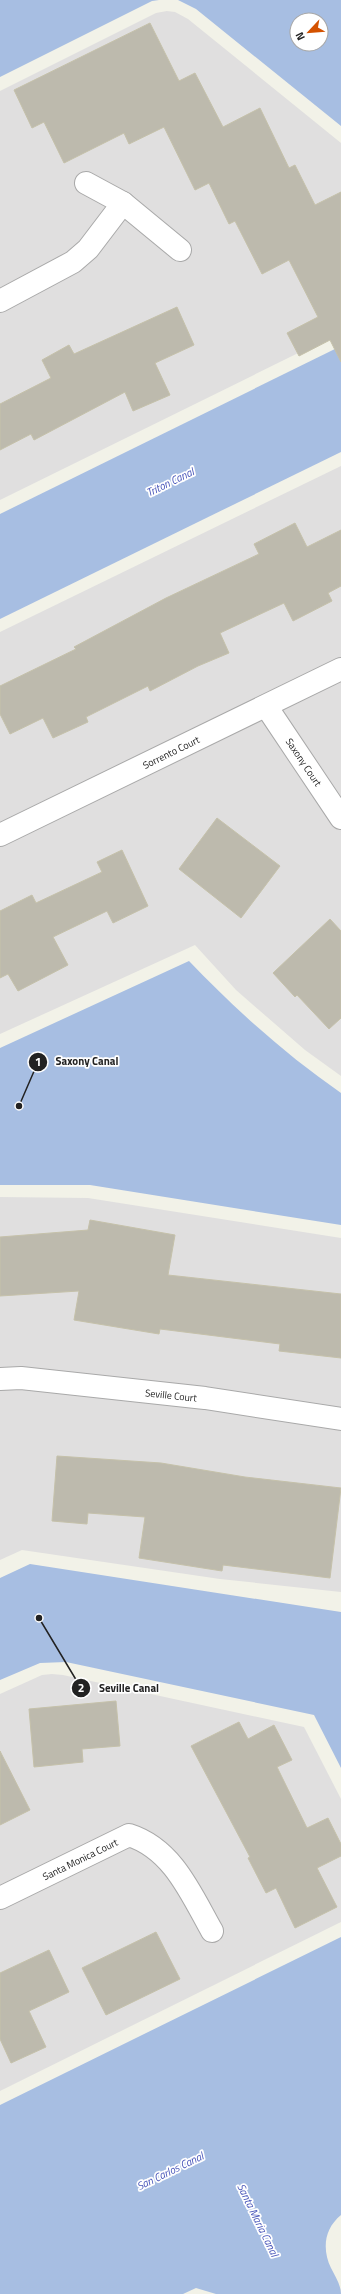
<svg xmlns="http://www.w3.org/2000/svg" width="341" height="2294" viewBox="0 0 341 2294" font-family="'Titillium Web',sans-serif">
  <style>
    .residential { fill: #e0dfdf }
    .water { fill: #a7bee2; fill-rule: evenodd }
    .building { fill: #bdbaad; stroke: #c5c1aa }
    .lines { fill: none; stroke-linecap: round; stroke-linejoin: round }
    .minor-casing { stroke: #a9a9a9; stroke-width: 24 }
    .minor { stroke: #fff; stroke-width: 22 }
    .labels { text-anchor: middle; stroke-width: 3.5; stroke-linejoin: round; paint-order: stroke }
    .street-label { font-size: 10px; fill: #222; stroke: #fff }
    .water-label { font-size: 11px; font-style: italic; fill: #4754b9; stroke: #fff }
    .leader { fill: none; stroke: #222; stroke-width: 1.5 }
    .callout-dot { fill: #222; stroke: #fff; stroke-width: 1.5 }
    .mark-label { font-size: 12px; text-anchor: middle; font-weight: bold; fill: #fff }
    .callout-label { font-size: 11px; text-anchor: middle; font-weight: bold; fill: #222; stroke: #fff; stroke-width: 3.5; stroke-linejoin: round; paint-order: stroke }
  </style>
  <rect width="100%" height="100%" fill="#f2f2e8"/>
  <g class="residential">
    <polygon points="167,11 175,12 188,19 341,143 341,332 0,500 0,91 156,13"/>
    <polygon points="341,466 341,1076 305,1050 236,990 195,945 0,1034 0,632"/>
    <polygon points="0,1197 88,1198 341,1238 341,1592 220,1579 22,1550 0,1560"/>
    <polygon points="52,1674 63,1675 304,1727 341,1799 341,1922 0,2091 0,1694 42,1675"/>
  </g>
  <g class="water">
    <polygon points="0,0 159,0 152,1 0,77"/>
    <path d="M 178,0 L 341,0 L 341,126 L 196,9 ZM 297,20 L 321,20 L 321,44 L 297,44 Z"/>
    <polygon points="341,346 341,452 0,619 0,514"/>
    <path d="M 189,961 C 236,1010 285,1054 341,1093 L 341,1225 L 90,1185 L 0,1185 L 0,1048 Z"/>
    <polygon points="30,1564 341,1612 341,1768 314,1715 66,1662 40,1663 0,1680 0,1578"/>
    <path d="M 341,1937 L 341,2215 C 324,2229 322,2249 331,2268 C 335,2276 341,2285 341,2294 L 216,2294 L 196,2288 L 183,2294 L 0,2294 L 0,2105 Z"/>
  </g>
  <g class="building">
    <polygon points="150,23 179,81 195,73 223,127 260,108 289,168 295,165 315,205 341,192 341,362 330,340 299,356 287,333 318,317 289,260 262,274 235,221 229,224 209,183 195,190 164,127 129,144 124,133 64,163 44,122 32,128 14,90"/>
    <polygon points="177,307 194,345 155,363 170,395 133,411 125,392 34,440 31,434 0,450 0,404 51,378 42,360 69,345 74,354"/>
    <polygon points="295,523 307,547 341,530 341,586 328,593 332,601 293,621 284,603 220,633 229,653 198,666 150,691 148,686 86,717 88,722 53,738 43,718 10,734 0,714 0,686 76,649 74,647 166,598 259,554 254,544"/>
    <polygon points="217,818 280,866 241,918 179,869"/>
    <polygon points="122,850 148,906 113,923 107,911 53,937 68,965 18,991 8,974 0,978 0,911 32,895 36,903 102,872 97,862"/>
    <polygon points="330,919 341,931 341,1018 329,1029 297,995 295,997 273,973"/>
    <polygon points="90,1220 175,1235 168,1275 341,1294 341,1358 279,1351 280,1344 160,1329 159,1334 74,1320 79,1291 0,1296 0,1237 88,1230"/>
    <polygon points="57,1456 161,1463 245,1477 341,1488 330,1578 223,1565 222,1571 139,1558 145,1517 88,1513 87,1524 52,1521"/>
    <polygon points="116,1701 120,1746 82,1749 83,1762 34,1767 29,1709"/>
    <polygon points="239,1722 248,1739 274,1725 292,1760 277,1767 307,1828 328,1818 341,1844 341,1856 317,1868 337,1907 295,1928 276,1888 266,1893 248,1858 250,1857 191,1746"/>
    <polygon points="0,1751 30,1810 0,1825"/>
    <polygon points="156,1932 180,1979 106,2015 82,1968"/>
    <polygon points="49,1950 69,1992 29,2011 46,2047 11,2063 0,2039 0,1973"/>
  </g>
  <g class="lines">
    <defs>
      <g id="minor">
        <polyline points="86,183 123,203 180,250"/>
        <polyline points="0,301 73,262 88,249 123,203"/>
        <polyline points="266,706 341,818"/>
        <polyline points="0,835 341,669"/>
        <polyline points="0,1379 21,1378 205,1398 341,1419"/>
        <path d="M 0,1898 L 129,1835 C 173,1849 191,1894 212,1931"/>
      </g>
    </defs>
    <use href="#minor" class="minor-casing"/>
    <use href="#minor" class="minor"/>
  </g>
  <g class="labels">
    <g class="street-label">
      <text transform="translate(171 752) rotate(-26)" y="4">Sorrento Court</text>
      <text transform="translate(304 762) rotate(56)" y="4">Saxony Court</text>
      <text transform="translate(171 1395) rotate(6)" y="4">Seville Court</text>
      <text transform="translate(80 1859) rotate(-26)" y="4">Santa Monica Court</text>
    </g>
    <g class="water-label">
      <text transform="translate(170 482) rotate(-26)" y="4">Triton Canal</text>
      <text transform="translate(170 2171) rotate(-26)" y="4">San Carlos Canal</text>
      <text transform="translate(258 2220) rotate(64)" y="4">Santa Maria Canal</text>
    </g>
  </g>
  <path class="leader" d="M19 1106L38 1062M39 1618L81 1688"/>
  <g class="callout-dot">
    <circle cx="19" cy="1106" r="4"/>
    <circle cx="39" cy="1618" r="4"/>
    <circle cx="38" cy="1062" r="10"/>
    <circle cx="81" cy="1688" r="10"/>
  </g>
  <g class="mark-label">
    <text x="38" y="1066">1</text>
    <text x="81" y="1692">2</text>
  </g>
  <g class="callout-label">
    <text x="87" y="1065">Saxony Canal</text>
    <text x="129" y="1692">Seville Canal</text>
  </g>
  <g transform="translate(309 32) rotate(244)"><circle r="19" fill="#ffffff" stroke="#a7a7a7"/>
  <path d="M0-3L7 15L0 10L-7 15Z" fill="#d45200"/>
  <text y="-6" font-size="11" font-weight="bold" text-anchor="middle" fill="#222222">N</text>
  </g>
</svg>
